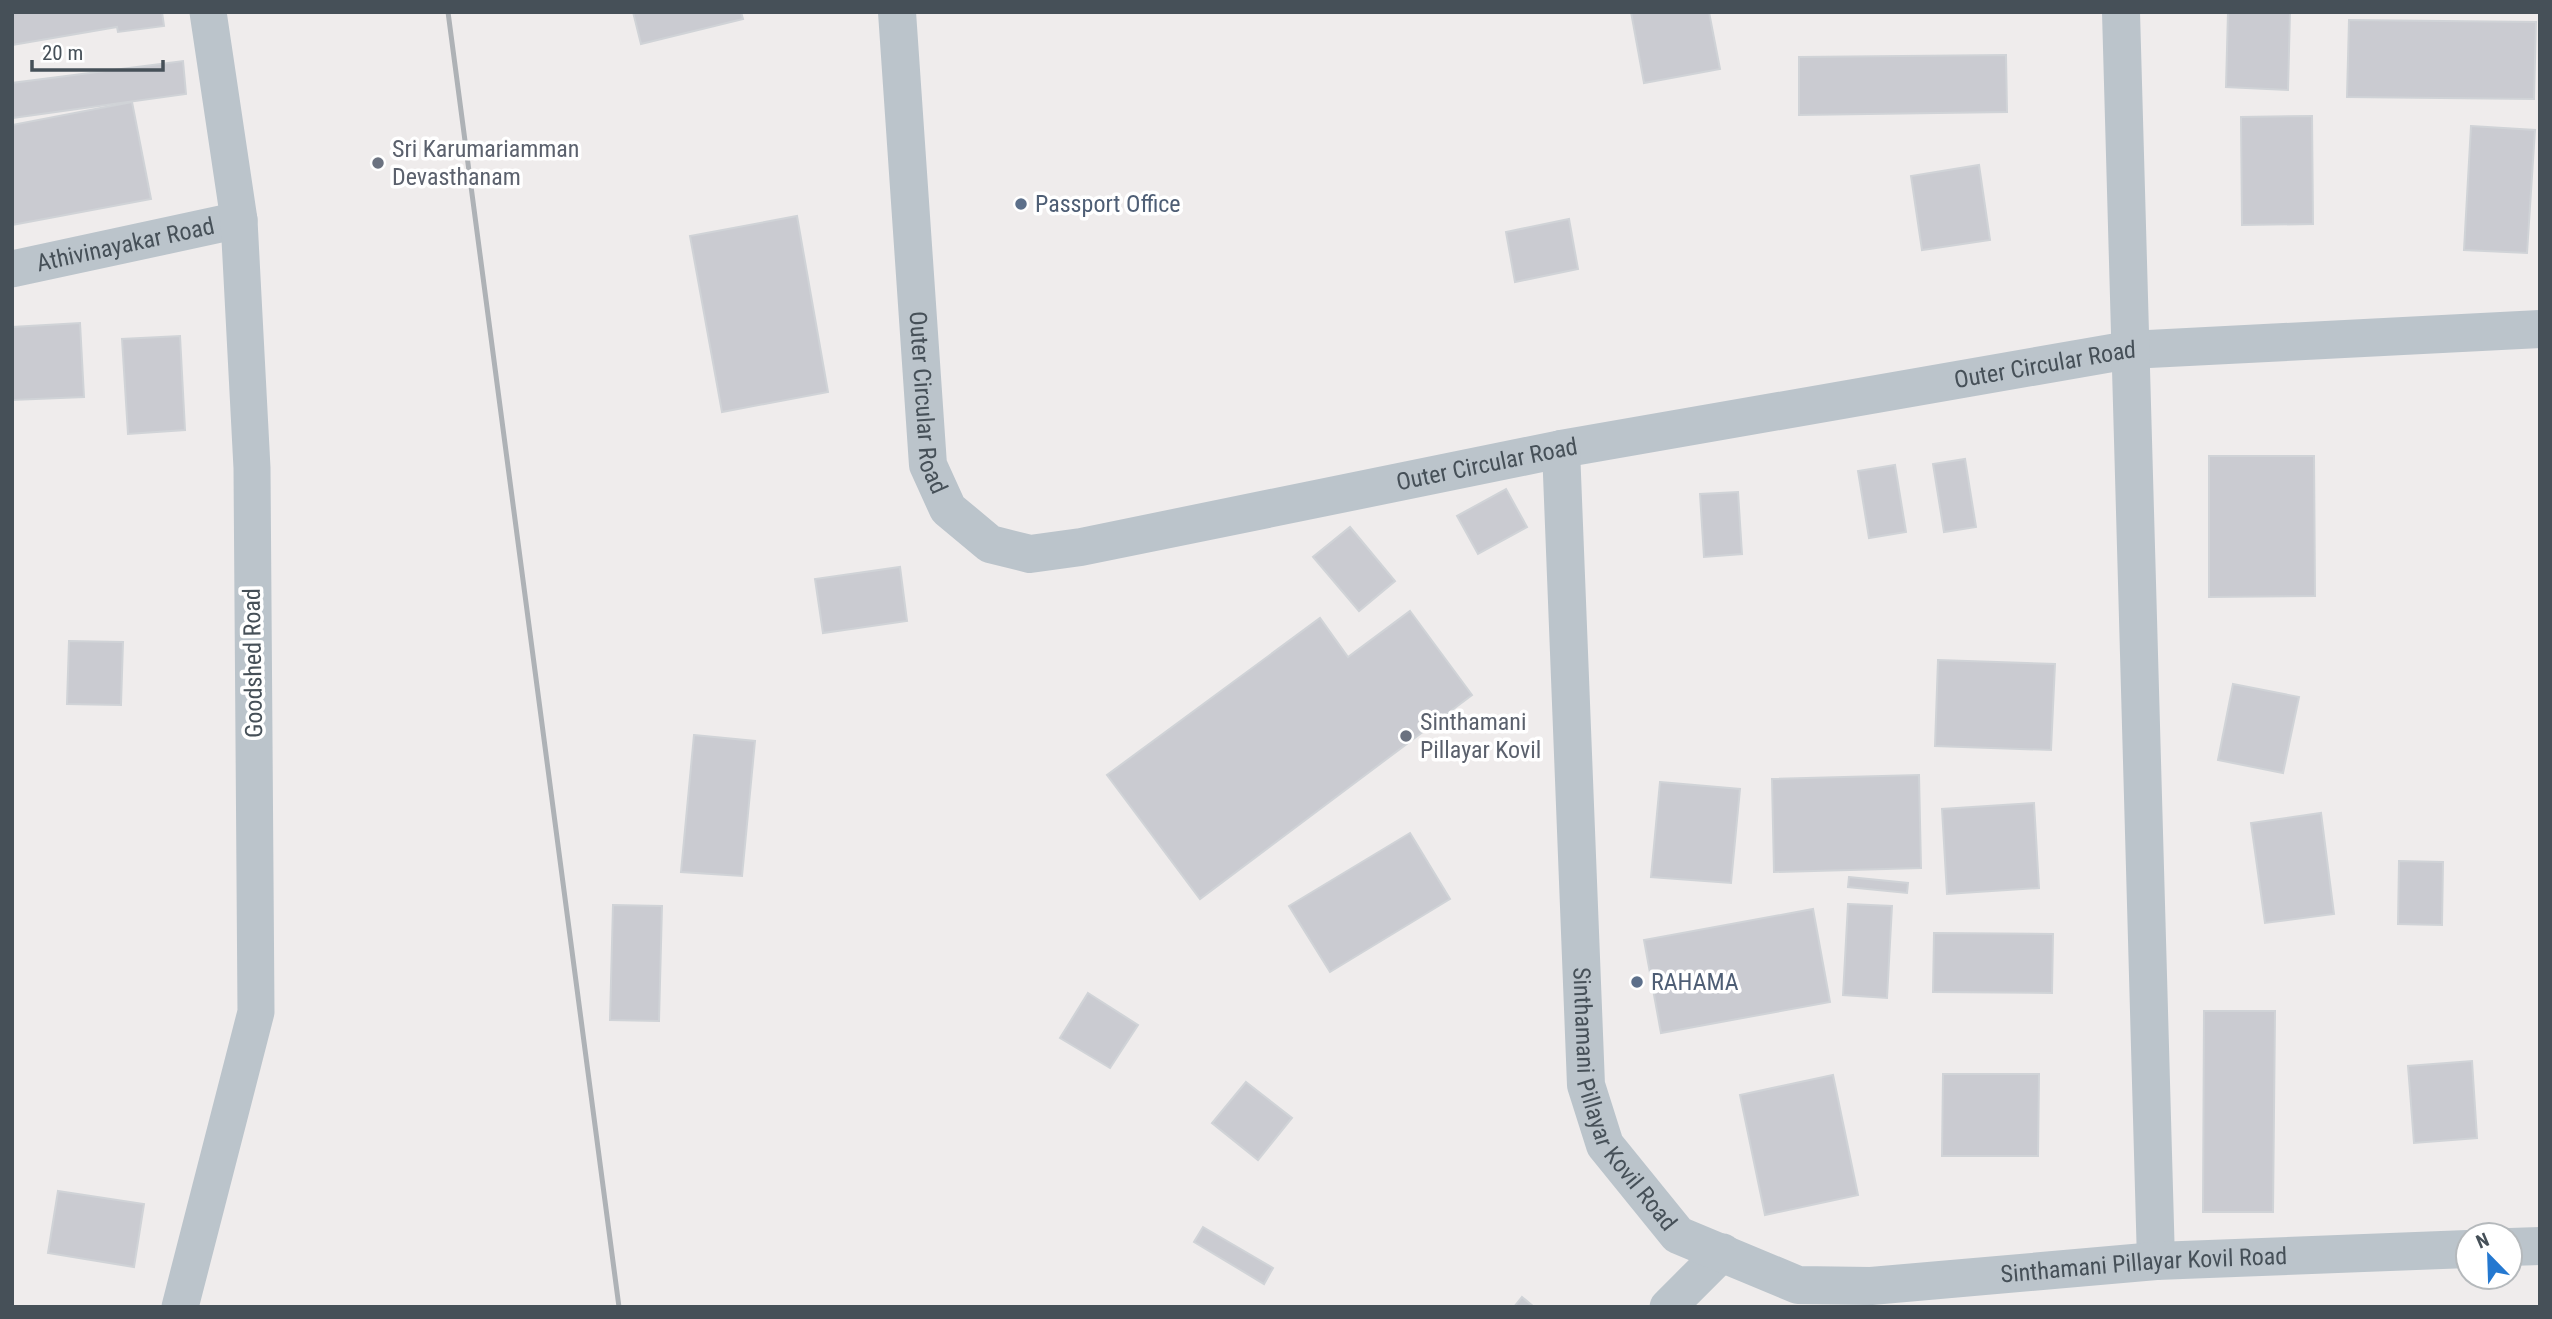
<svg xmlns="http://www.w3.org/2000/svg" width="2552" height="1319" viewBox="0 0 2552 1319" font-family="'Roboto Condensed',sans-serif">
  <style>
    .building { fill: #cacbd1; stroke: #d0d3d7; stroke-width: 2 }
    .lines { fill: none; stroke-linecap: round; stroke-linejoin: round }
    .minor { stroke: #bbc4cb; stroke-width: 37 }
    .tertiary { stroke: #bbc4cb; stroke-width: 38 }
    .rail { stroke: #aeb2b6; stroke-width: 5 }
    .worship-dot { fill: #6b7280; stroke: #fff; stroke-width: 2.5 }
    .service-dot { fill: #5c6f8a; stroke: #fff; stroke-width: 2.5 }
    .labels { text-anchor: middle; stroke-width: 7; stroke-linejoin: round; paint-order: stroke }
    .worship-label { font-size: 24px; fill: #5b616d; stroke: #fff; text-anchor: start }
    .service-label { font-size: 24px; fill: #4e5e75; stroke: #fff; text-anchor: start }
    .street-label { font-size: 24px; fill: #465058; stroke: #fff }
  </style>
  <rect width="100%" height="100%" fill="#efecec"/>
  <g class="building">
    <polygon points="12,12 162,12 164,26 118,32 117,27 12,45"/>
    <polygon points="633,12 741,12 743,19 641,44"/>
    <polygon points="1631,12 1709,12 1720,69 1644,83"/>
    <polygon points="2228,12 2290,12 2288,90 2226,87"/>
    <polygon points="2349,20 2536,22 2534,99 2347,97"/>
    <polygon points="2006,55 2007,112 1799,115 1799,57"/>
    <polygon points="183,61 186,94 12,118 12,83"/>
    <polygon points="132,102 151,199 12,225 12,125"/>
    <polygon points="2312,116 2313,224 2242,225 2241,117"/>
    <polygon points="2471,126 2535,130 2527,253 2464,250"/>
    <polygon points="1979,165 1990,240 1922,250 1911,176"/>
    <polygon points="797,216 828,392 722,412 690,236"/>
    <polygon points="1569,219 1578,269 1515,282 1506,232"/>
    <polygon points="80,323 84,397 12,400 12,327"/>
    <polygon points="180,336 185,430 128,434 122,339"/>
    <polygon points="2209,456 2314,456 2315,596 2209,597"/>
    <polygon points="1965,459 1976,527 1944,532 1933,464"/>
    <polygon points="1895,465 1906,532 1869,538 1858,471"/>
    <polygon points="1506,489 1527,527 1478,554 1457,516"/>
    <polygon points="1738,492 1742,554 1704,557 1700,494"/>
    <polygon points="1350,527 1395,581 1359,611 1313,557"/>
    <polygon points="900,567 907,621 823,633 815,579"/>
    <polygon points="1410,611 1472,695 1200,899 1107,775 1320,618 1348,657"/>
    <polygon points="69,641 123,642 121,705 67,704"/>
    <polygon points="1938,660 2055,664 2051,750 1935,746"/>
    <polygon points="2233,684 2299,697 2283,773 2218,760"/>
    <polygon points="694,735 755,741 742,876 681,872"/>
    <polygon points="1919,775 1921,868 1774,872 1772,779"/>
    <polygon points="1660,782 1740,789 1731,883 1651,877"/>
    <polygon points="2034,803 2039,888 1947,894 1942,809"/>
    <polygon points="2321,813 2334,914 2265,923 2251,823"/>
    <polygon points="1410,833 1450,899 1330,972 1289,906"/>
    <polygon points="2399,861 2443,862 2442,925 2398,924"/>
    <polygon points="1849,877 1908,883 1907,893 1848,887"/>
    <polygon points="1848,904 1892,906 1887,998 1843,995"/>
    <polygon points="613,905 662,906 659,1021 610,1020"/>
    <polygon points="1813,909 1830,1002 1661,1033 1644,940"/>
    <polygon points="1934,933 2053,934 2052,993 1933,992"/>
    <polygon points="1088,993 1138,1025 1110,1068 1060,1038"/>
    <polygon points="2204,1011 2275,1011 2273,1212 2203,1212"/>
    <polygon points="2472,1061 2477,1138 2414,1143 2408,1066"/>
    <polygon points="1943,1074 2039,1074 2038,1156 1942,1156"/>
    <polygon points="1833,1075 1858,1195 1765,1215 1740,1095"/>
    <polygon points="1246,1082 1292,1118 1258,1160 1212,1123"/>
    <polygon points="58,1191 144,1204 134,1267 48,1253"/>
    <polygon points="1203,1227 1273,1268 1264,1284 1194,1242"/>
    <polygon points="1522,1297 1534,1307 1514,1307"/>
  </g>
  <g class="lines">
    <g class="minor">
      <path id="s1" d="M 12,269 L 239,220"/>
      <polyline points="180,1307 256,1012 252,468 239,220 208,12"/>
      <polyline points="1668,1307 1723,1252"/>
    </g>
    <g class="tertiary">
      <path id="s2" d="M 897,12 L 928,465 L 948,509 L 990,544 L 1030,554 L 1081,547 L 1561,449 L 2129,350 L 2540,329"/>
      <polyline points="2121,12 2156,1261"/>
      <path id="s3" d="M 1561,449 L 1586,1085 L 1605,1145 L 1678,1235 L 1798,1285 L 1871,1286 L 2156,1261 L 2468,1249"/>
      <polyline points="2510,1247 2540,1246"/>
    </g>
    <polyline class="rail" points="448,12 619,1307"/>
  </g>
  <g class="worship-dot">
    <circle cx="378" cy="163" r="7"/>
    <circle cx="1406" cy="736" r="7"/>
  </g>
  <g class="service-dot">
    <circle cx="1021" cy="204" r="7"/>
    <circle cx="1637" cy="982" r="7"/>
  </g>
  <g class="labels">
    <g class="worship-label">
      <text x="392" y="157">Sri Karumariamman<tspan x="392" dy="28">Devasthanam</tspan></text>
      <text x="1420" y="730">Sinthamani<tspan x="1420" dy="28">Pillayar Kovil</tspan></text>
    </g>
    <g class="service-label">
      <text x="1035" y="212">Passport Office</text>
      <text x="1651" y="990">RAHAMA</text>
    </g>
    <g class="street-label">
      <text dy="8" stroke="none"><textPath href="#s1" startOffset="116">Athivinayakar Road</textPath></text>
      <text dy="8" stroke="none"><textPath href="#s2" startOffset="1631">Outer Circular Road</textPath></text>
      <text dy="8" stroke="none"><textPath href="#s2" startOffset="392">Outer Circular Road</textPath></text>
      <text dy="8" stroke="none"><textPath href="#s2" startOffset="1064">Outer Circular Road</textPath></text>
      <text transform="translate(253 663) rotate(-91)" y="8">Goodshed Road</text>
      <text dy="8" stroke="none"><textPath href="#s3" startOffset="662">Sinthamani Pillayar Kovil Road</textPath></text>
      <text dy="8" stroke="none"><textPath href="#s3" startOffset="1292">Sinthamani Pillayar Kovil Road</textPath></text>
    </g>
  </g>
  <rect width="2552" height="1319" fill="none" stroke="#465058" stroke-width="28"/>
  <g transform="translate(2489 1256) rotate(337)"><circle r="33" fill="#ffffff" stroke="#b5b9bc" stroke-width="2"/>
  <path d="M0-5L12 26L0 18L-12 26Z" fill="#2478d0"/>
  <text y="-10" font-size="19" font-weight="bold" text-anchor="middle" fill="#465058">N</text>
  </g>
  <path d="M32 60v10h131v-10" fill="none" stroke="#465058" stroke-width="3.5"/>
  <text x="42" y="60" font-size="21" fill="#465058" stroke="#ffffff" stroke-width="5" paint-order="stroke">20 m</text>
</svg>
